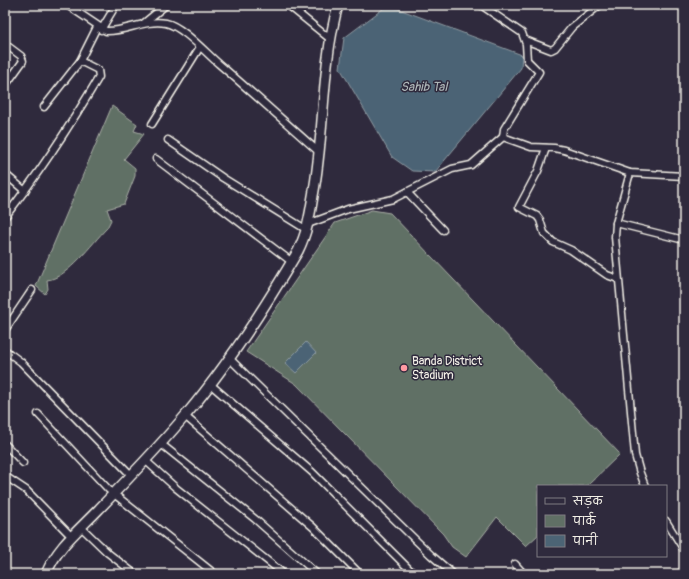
<svg xmlns="http://www.w3.org/2000/svg" width="689" height="579" viewBox="0 0 689 579" font-family="Pangolin,'Playpen Sans Deva',sans-serif">
  <style>
    .green { fill: #606f65; stroke: #aab0a6 }
    .water { fill: #4c6475; stroke: #8f9ca3 }
    .lines { fill: none; stroke-linecap: round; stroke-linejoin: round }
    .street-casing { stroke: #f4f1e8; stroke-width: 9 }
    .secondary-casing { stroke: #f4f1e8; stroke-width: 12 }
    .street { stroke: #2f2a3d; stroke-width: 6 }
    .secondary { stroke: #2f2a3d; stroke-width: 9 }
    .poi-dot { fill: #ff9aa2; stroke: #2f2a3d; stroke-width: 1.5 }
    .labels { text-anchor: middle; stroke-width: 3; stroke-linejoin: round; paint-order: stroke }
    .poi-label { font-size: 12px; fill: #f4f1e8; stroke: #2f2a3d; text-anchor: start }
    .water-label { font-size: 13px; font-style: italic; fill: #b1b9ba; stroke: #2f2a3d }
  </style>
  <rect width="100%" height="100%" fill="#2f2a3d"/>
  <filter id="ink" filterUnits="userSpaceOnUse"><feTurbulence type="fractalNoise" baseFrequency=".025" numOctaves="2"/><feDisplacementMap in="SourceGraphic" scale="8" xChannelSelector="R" yChannelSelector="G"/><feConvolveMatrix kernelMatrix="1 2 1 2 8 2 1 2 1" color-interpolation-filters="sRGB"/></filter>
  <g filter="url(#ink)">
    <g class="green">
      <path d="M 112,106 L 137,124 L 134,131 L 144,134 L 124,159 L 135,168 L 135,176 L 124,204 L 107,209 L 111,220 L 107,228 C 92,243 68,278 47,280 L 48,289 L 45,294 L 36,286 Z"/>
      <polygon points="372,210 390,213 620,454 587,486 538,486 538,535 526,546 497,517 466,557 452,547 443,534 296,384 246,352 335,223"/>
    </g>
    <g class="water">
      <polygon points="388,5 522,55 521,68 435,172 412,171 392,157 340,68 344,38"/>
      <polygon points="306,342 316,353 296,373 285,363"/>
    </g>
    <g class="lines">
      <defs>
        <g id="street">
          <path d="M 67,5 L 106,31 C 126,32 145,19 166,23 C 182,26 206,53 219,64 C 253,93 286,123 320,153"/>
          <polyline points="288,5 330,39"/>
          <polyline points="481,5 522,33 526,44 527,60 539,72 504,129 503,137 531,147 554,148 564,150 630,173 684,176"/>
          <polyline points="144,23 166,5"/>
          <polyline points="101,30 116,5"/>
          <polyline points="525,40 551,50 555,48 572,27 600,5"/>
          <polyline points="5,44 21,56 23,61 5,86"/>
          <polyline points="44,107 80,61 97,27"/>
          <polyline points="152,124 200,47"/>
          <polyline points="168,140 223,178 307,230"/>
          <polyline points="546,148 538,171 519,207 537,216 540,220 544,233 553,242 571,250 607,275 618,279"/>
          <polyline points="156,159 292,262"/>
          <polyline points="630,173 616,223 615,237 635,455 640,473 645,486"/>
          <polyline points="5,174 25,191"/>
          <polyline points="407,192 443,230"/>
          <path d="M 5,217 C 40,172 70,126 99,77 L 98,70 L 80,61"/>
          <polyline points="616,223 684,240"/>
          <polyline points="308,224 348,209 393,199 452,169 471,165 503,137"/>
          <polyline points="5,330 32,290"/>
          <polyline points="5,350 21,362 131,475"/>
          <polyline points="230,359 431,555 453,574"/>
          <polyline points="210,384 312,472 414,574"/>
          <polyline points="38,414 109,490 215,574"/>
          <polyline points="185,416 313,527 360,574"/>
          <polyline points="160,443 255,519 317,574"/>
          <polyline points="5,444 23,463"/>
          <polyline points="145,460 176,488 284,574"/>
          <polyline points="5,476 26,490 72,537"/>
          <polyline points="666,521 684,550"/>
          <polyline points="81,527 108,553 135,574"/>
          <polyline points="515,564 524,574"/>
          <polyline points="679,574 684,571"/>
        </g>
        <path id="secondary" d="M 46,574 C 57,547 79,530 99,509 C 128,479 158,448 185,416 C 228,365 264,309 298,251 C 307,233 310,215 313,196 C 325,133 321,67 338,5"/>
      </defs>
      <use href="#street" class="street-casing"/>
      <use href="#secondary" class="secondary-casing"/>
      <use href="#street" class="street"/>
      <use href="#secondary" class="secondary"/>
    </g>
  </g>
  <circle class="poi-dot" cx="404" cy="368" r="4"/>
  <g class="labels">
    <g class="poi-label">
      <text x="412" y="365">Banda District<tspan x="412" dy="14">Stadium</tspan></text>
    </g>
    <g class="water-label">
      <text x="424" y="91">Sahib Tal</text>
    </g>
  </g>
  <rect width="689" height="579" fill="none" stroke="#2f2a3d" stroke-width="20"/>
  <rect x="10" y="10" width="669" height="559" fill="none" stroke="#f4f1e8" stroke-width="1.5" filter="url(#ink)"/>
  <rect x="537" y="485" width="130" height="72" fill="#2f2a3d" stroke="#7e7a81"/>
  <rect x="545" y="498" width="20" height="6" fill="#2f2a3d" stroke="#7e7a81"/>
  <text x="573" y="505" font-size="12" fill="#f4f1e8">सड़क</text>
  <rect x="545" y="515" width="20" height="12" fill="#606f65" stroke="#7e7a81"/>
  <text x="573" y="525" font-size="12" fill="#f4f1e8">पार्क</text>
  <rect x="545" y="535" width="20" height="12" fill="#4c6475" stroke="#7e7a81"/>
  <text x="573" y="545" font-size="12" fill="#f4f1e8">पानी</text>
</svg>
